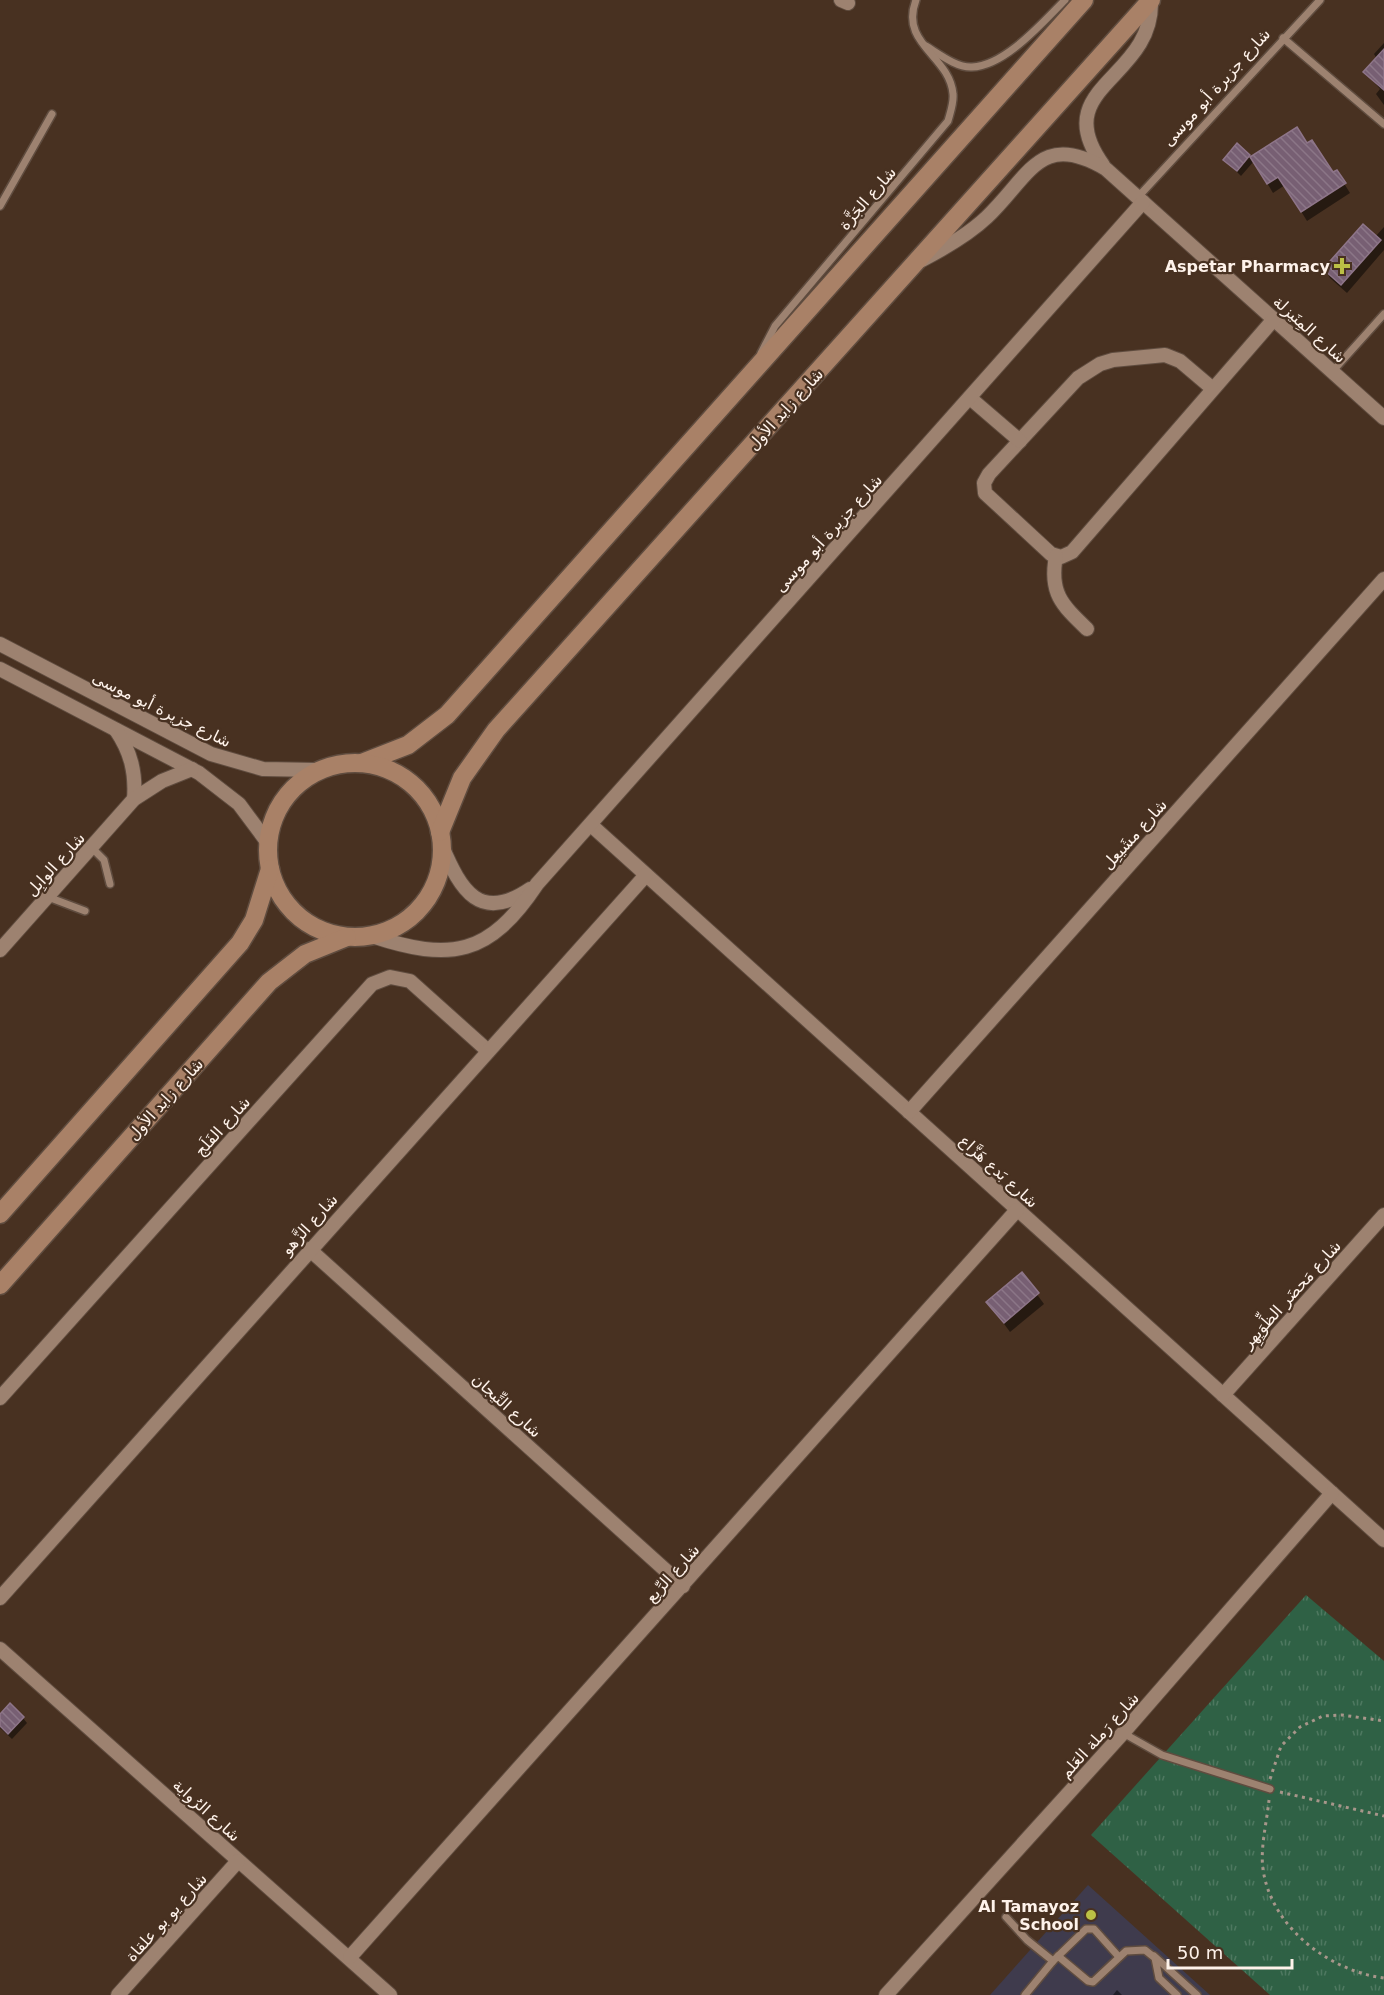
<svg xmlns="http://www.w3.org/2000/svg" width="1384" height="1995" viewBox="0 0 1384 1995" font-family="'DejaVu Sans',Cairo,sans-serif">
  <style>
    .education { fill: #3f3b4d }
    .grass { fill: url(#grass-tufts) }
    .shadow { fill: #0007 }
    .building { fill: url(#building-back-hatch); stroke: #8e7589; stroke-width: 1.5 }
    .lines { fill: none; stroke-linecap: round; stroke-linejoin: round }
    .lane-casing { stroke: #5f4c3f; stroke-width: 10 }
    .street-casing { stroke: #5f4c3f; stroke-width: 16 }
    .secondary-casing { stroke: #5f4c3f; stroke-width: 21 }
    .path { stroke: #a7968a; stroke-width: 3; stroke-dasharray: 3 4.5; stroke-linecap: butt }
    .lane { stroke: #9d8270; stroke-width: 7 }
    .street { stroke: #9d8270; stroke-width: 14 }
    .secondary { stroke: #a98167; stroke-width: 18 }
    .poi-dot { fill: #bbc045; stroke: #483121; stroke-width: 2 }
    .labels { text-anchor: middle; stroke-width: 4.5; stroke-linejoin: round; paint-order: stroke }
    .street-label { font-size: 16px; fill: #fef2ea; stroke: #483121 }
    .poi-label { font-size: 16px; font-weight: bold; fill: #fef2ea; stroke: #483121; text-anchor: end }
  </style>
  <defs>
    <pattern id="grass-tufts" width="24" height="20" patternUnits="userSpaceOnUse" patternTransform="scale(1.5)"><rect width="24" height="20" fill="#2f6145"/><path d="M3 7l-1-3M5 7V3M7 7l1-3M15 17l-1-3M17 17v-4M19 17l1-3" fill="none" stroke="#4e7860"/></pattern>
    <pattern id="building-back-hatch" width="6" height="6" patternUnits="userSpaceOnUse" patternTransform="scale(1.5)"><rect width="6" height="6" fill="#775f73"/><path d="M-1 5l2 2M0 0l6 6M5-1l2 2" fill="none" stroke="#8b7687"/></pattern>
  </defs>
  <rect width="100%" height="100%" fill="#483121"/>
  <polygon class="education" points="1088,1885 1210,1995 990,1995"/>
  <polygon class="grass" points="1306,1595 1384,1661 1384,1995 1270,1995 1091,1835"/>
  <g class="shadow">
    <polygon points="1384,43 1384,105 1376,94 1380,89 1365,72 1377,59 1374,54"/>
    <polygon points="1297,129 1333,174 1337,172 1350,193 1307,221 1285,185 1273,193 1254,161 1241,176 1225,160 1237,146 1251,159"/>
    <polygon points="1384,227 1384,250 1347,293 1330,278 1325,269 1375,237"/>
    <polygon points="1022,1274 1044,1304 1010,1332 988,1302"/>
    <polygon points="0,1716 23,1718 27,1723 12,1739 0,1728"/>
    <polygon points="1117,1990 1122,1995 1113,1995"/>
  </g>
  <g class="building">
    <polygon points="1384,49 1384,90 1363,72"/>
    <polygon points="1297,127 1307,143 1312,140 1333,172 1337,170 1346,183 1301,212 1278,177 1267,184 1250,157"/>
    <polygon points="1237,143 1250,155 1237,171 1223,160"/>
    <polygon points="1363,224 1381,240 1341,285 1323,269"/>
    <polygon points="1022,1272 1039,1293 1004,1323 986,1302"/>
    <polygon points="10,1703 24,1717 8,1734 0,1726 0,1714"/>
  </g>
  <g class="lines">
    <defs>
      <g id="lane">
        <polyline points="1283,38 1384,124"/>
        <path d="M 926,46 C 939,54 957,68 972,67 C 1005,66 1043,22 1065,0"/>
        <polyline points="1138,197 1320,0"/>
        <polyline points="0,206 52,114"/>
        <path d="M 761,353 L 775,326 L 948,121 C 950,113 954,103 953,94 C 950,56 899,44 916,0"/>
        <polyline points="1332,372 1384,314"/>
        <polyline points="92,848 104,860 110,884"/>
        <polyline points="48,897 85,911"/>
        <polyline points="1123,1733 1162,1755 1270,1789"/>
        <polyline points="1006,1917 1027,1940 1053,1961"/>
        <polyline points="1058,1956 1088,1981 1093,1982 1126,1951 1145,1950 1155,1958 1159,1978 1177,1995"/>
        <polyline points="1154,1956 1197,1995"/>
        <polyline points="1025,1995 1053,1961 1086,1929 1094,1929 1119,1957"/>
      </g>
      <g id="street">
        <polyline points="841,0 848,3"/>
        <path d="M 1103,165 C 1046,86 1154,80 1151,0"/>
        <path d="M 922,260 C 945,248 968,235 987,217 C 1030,176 1040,130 1106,169 L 1384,418"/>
        <polyline points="1213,389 1180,361 1165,355 1113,360 1100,364 1078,378 989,474 984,483 985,493 1051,554 1061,557 1072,552 1274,319"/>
        <polyline points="970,398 1020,441"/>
        <path d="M 1056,556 C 1049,593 1062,605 1087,629"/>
        <polyline points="0,644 211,754 263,769 318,770"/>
        <polyline points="0,669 199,773 239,804 268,843"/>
        <path d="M 116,730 C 131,752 136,773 134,799"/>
        <polyline points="591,825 1384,1540"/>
        <path d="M 442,846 C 461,891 480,923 530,889"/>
        <path d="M 372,936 C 451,962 489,956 537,884 L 1143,202"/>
        <polyline points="0,950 134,799 162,781 192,769"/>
        <polyline points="909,1112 1384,579"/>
        <polyline points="309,1249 683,1586"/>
        <polyline points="1223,1395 1384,1215"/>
        <polyline points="0,1398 372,984 390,977 410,981 487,1050"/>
        <polyline points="0,1598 646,875"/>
        <polyline points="0,1649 390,1995"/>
        <polyline points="350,1957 1017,1210"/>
        <polyline points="118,1995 238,1861"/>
        <polyline points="886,1995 1123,1733 1332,1493"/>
      </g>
      <g id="secondary">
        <polyline points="362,763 408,745 447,715 1084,0"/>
        <circle cx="355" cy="850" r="87"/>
        <polyline points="440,832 462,778 496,730 1151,0"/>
        <polyline points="0,1214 240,943 254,920 270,869"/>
        <polyline points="0,1285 269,982 305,954 347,937"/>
      </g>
    </defs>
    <use href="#lane" class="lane-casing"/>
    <use href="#street" class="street-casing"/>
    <use href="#secondary" class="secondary-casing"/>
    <g class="path">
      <polyline points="1270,1779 1281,1746 1300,1727 1323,1716 1342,1715 1384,1721"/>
      <polyline points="1280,1792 1384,1816"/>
      <path d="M 1269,1800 C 1267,1821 1260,1848 1263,1869 C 1271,1927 1329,1971 1384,1978"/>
    </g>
    <use href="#lane" class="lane"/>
    <use href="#street" class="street"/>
    <use href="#secondary" class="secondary"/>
  </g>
  <g class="poi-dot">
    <path d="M1339 257h6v6h6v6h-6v6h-6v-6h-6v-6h6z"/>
    <circle cx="1091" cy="1915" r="6"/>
  </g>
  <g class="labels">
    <g class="street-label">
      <text transform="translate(1216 87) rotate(-48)" y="6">شارع جزيرة أبو موسى</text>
      <text transform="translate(867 198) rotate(-49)" y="6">شارع الجَزَّة</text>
      <text transform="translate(1310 329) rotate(42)" y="6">شارع المِنَيزلة</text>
      <text transform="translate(785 409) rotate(-48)" y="6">شارع زايد الأول</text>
      <text transform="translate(828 533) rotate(-48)" y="6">شارع جزيرة أبو موسى</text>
      <text transform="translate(162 709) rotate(26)" y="6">شارع جزيرة أبو موسى</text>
      <text transform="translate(1134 834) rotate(-48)" y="6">شارع مشَيعِل</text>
      <text transform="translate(55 864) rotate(-48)" y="6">شارع الوابِل</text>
      <text transform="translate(165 1099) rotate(-48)" y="6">شارع زايد الأول</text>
      <text transform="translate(222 1126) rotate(-48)" y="6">شارع الفَلَج</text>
      <text transform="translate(999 1171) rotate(42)" y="6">شارع بَدع هَزَّاع</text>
      <text transform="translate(309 1224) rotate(-48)" y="6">شارع الزَّهو</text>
      <text transform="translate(1291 1294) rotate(-48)" y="6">شارع مَحضَر الظِّوَيِهِر</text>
      <text transform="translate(507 1405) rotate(42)" y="6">شارع التِّيجان</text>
      <text transform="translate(672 1573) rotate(-48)" y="6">شارع الرِّيع</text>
      <text transform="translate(1099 1735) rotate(-48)" y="6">شارع رَملة العَلم</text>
      <text transform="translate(207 1810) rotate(42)" y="6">شارع الرُواية</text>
      <text transform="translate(166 1917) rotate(-48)" y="6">شارع يو بو علقاة</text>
    </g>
    <g class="poi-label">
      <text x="1330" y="272">Aspetar Pharmacy</text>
      <text x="1079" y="1912">Al Tamayoz<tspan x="1079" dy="18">School</tspan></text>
    </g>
  </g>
  <path d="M1168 1959v9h124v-9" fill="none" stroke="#fef2ea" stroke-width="3"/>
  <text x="1177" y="1959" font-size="18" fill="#fef2ea" stroke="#483121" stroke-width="4.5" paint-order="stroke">50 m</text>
</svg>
